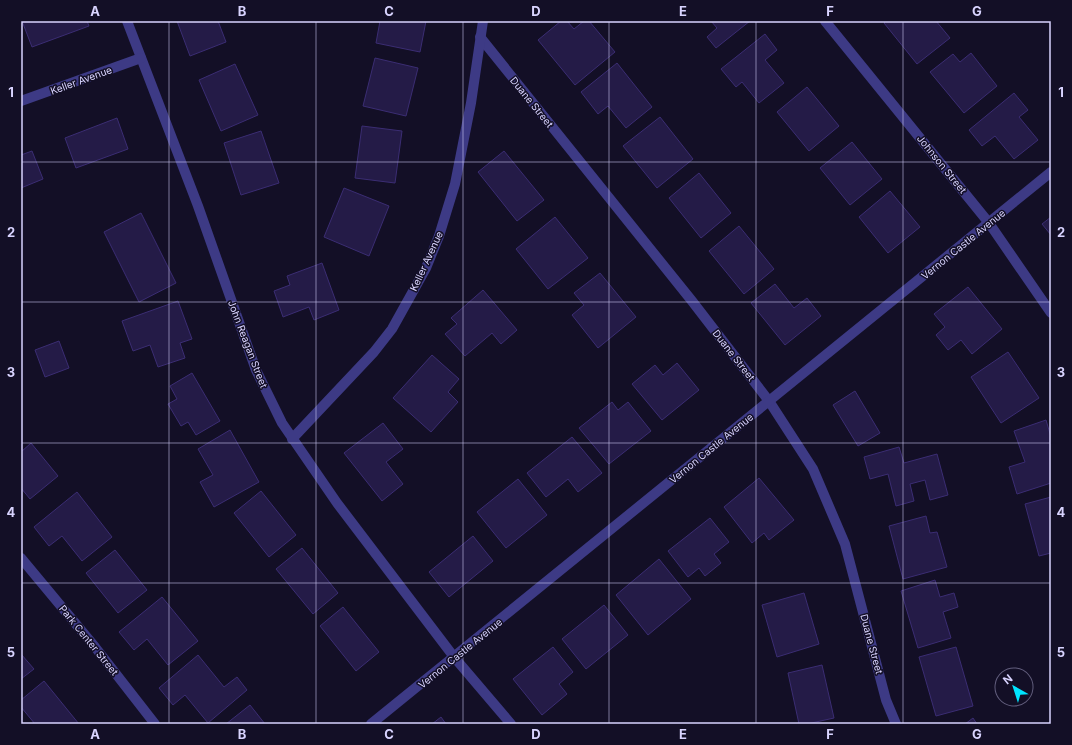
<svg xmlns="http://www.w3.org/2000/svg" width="1072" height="745" viewBox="0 0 1072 745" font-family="Inter,sans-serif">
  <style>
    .building { fill: #241b47; stroke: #3b2d73 }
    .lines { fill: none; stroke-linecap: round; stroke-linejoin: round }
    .minor { stroke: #3d3a85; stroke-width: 10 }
    .grid { fill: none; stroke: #d9d4ff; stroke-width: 1; stroke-opacity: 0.55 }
    .labels { text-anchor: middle; stroke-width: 3; stroke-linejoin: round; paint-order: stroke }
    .street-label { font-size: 10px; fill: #d9d4ff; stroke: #130f26 }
    .neatline { fill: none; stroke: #d9d4ff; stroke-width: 1.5 }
    .grid-label { font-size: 13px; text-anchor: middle; font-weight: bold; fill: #d9d4ff }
  </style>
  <rect width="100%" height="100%" fill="#130f26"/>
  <g class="building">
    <polygon points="22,21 87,21 89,26 32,47"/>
    <polygon points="177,21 218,21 226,42 190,56"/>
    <polygon points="380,21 426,21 420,52 376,43"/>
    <polygon points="561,21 567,21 574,29 584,21 589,21 615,52 575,85 538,40"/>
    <polygon points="711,21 750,21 716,48 707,37 717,28"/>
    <polygon points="886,21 936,21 950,38 917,64 884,23"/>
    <polygon points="765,34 777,50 765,60 784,83 759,103 742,82 736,87 721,69"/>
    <polygon points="971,53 997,86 964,113 930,72 953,54 960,62"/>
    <polygon points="375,58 418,68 406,116 363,106"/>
    <polygon points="617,63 652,107 626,128 608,106 598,114 581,92"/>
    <polygon points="235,64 258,115 221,131 199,80"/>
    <polygon points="807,87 839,126 809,151 777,112"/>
    <polygon points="1014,93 1028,110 1019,117 1038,140 1014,159 995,136 982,146 969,130"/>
    <polygon points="660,117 693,159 657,188 623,146"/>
    <polygon points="117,118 128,149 76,168 65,138"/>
    <polygon points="362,126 402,131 395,183 355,178"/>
    <polygon points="261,131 279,183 241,195 224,143"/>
    <polygon points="852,142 882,179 850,205 820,168"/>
    <polygon points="32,151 43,179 21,188 21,155"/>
    <polygon points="504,151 544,200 517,221 478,172"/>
    <polygon points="699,173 731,213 701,238 669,198"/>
    <polygon points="344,188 389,206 369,256 324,237"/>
    <polygon points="890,191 920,227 888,253 859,217"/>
    <polygon points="141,213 176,283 139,302 104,232"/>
    <polygon points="555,217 588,258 548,289 516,249"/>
    <polygon points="1051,217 1051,235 1042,224"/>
    <polygon points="739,226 774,269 744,294 709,251"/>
    <polygon points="322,263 339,310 314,320 309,307 283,317 274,291 290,285 287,276"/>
    <polygon points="600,273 636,317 598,348 572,315 584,305 574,293"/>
    <polygon points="775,284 794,308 807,298 821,316 785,345 751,303"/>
    <polygon points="968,287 1002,329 972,354 961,340 948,350 936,335 945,327 934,314"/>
    <polygon points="483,290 517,330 501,344 492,333 465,356 445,334 457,324 451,318"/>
    <polygon points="178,301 192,339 180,343 185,358 158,367 150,345 133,351 122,321"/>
    <polygon points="59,341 69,368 45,377 35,350"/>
    <polygon points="1008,352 1039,398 1001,423 971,377"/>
    <polygon points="432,355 459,379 448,392 458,402 431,432 393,398"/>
    <polygon points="677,363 699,390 662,420 632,384 655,365 663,375"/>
    <polygon points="192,373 220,421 196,435 188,422 181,426 168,404 177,399 170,386"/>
    <polygon points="855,391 880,433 858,446 833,405"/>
    <polygon points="612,402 618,410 628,402 651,431 609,464 579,428"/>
    <polygon points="1046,420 1051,437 1051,483 1017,494 1009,467 1025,462 1014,431"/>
    <polygon points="383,423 403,449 386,462 403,484 382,501 344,453"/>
    <polygon points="230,430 259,482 214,507 200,482 213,475 198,449"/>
    <polygon points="572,437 602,473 578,492 568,479 546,497 527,473"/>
    <polygon points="31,443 58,476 30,499 21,488 21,452"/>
    <polygon points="899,447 904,463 937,454 948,495 930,500 925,480 910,484 914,501 896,506 888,474 870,479 864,457"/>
    <polygon points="759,478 794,520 769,540 764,533 752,543 724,507"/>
    <polygon points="518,479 547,515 506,548 477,512"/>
    <polygon points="261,491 296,535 269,557 234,513"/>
    <polygon points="77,492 112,537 82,561 62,536 49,546 34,527"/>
    <polygon points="1051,497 1051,553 1039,556 1025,504"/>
    <polygon points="926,516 930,533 937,532 947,567 903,579 889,526"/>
    <polygon points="710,518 729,542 714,554 721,563 705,576 699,568 688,577 668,551"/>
    <polygon points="473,536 493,561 449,597 429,572"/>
    <polygon points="302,548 338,593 313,614 276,569"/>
    <polygon points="115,550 147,590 118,613 86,573"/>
    <polygon points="659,559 691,599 648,635 616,595"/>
    <polygon points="935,580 940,597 954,593 958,607 943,612 951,638 918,648 901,591"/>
    <polygon points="804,593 819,644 777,657 762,605"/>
    <polygon points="162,597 198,641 168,665 147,639 134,650 119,632"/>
    <polygon points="604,605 628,635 586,669 562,639"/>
    <polygon points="343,607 379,652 356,671 320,626"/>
    <polygon points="553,647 573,672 559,684 567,694 542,715 513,679"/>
    <polygon points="956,647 973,706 936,716 919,657"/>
    <polygon points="21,654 34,669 21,679"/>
    <polygon points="198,655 224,687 237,677 247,690 208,723 185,695 173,705 159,688"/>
    <polygon points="822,665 834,718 807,724 799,724 788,673"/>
    <polygon points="44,681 79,724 35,724 21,707 21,700"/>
    <polygon points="250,705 265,724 226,724"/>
    <polygon points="441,717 446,724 432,724"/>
    <polygon points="973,718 977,724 965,724"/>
  </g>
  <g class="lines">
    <g class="minor">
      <polyline points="127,21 198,206 256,370 282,423 337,503 454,657 511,724"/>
      <polyline points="825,21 989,223 1051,313"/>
      <polyline points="480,37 692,301 769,401 813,469 845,544 886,700 896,724"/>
      <polyline points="21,101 141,58"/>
      <polyline points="292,439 374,352 392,329 426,268 439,236 455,184 471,103 483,21"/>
      <polyline points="21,558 95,647 155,724"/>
      <polyline points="371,724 1051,172"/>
    </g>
  </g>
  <path class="grid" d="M 169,21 L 169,724M 316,21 L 316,724M 463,21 L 463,724M 609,21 L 609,724M 756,21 L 756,724M 903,21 L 903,724M 21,162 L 1051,162M 21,302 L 1051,302M 21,443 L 1051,443M 21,583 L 1051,583"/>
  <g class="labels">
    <g class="street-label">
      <text transform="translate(81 80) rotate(-20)" y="4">Keller Avenue</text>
      <text transform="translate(532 102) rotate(51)" y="4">Duane Street</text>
      <text transform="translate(942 164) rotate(51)" y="4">Johnson Street</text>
      <text transform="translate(963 244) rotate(-39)" y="4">Vernon Castle Avenue</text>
      <text transform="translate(426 261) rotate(-65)" y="4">Keller Avenue</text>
      <text transform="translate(248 344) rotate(69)" y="4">John Reagan Street</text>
      <text transform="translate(734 355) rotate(52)" y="4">Duane Street</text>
      <text transform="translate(711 448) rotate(-39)" y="4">Vernon Castle Avenue</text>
      <text transform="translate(89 640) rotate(51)" y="4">Park Center Street</text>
      <text transform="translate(872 644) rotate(75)" y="4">Duane Street</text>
      <text transform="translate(460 653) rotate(-39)" y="4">Vernon Castle Avenue</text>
    </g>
  </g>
  <rect width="1072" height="745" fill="none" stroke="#130f26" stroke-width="44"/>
  <g transform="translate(1014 687) rotate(321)"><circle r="19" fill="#130f26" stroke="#625e7d"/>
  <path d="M0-3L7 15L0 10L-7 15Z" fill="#00e5ff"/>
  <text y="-6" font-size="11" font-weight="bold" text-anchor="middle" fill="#d9d4ff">N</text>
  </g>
  <rect x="22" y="22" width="1028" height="701" class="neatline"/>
  <g class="grid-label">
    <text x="95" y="16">A</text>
    <text x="242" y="16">B</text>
    <text x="389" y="16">C</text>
    <text x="536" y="16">D</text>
    <text x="683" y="16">E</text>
    <text x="830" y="16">F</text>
    <text x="977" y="16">G</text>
    <text x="11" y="97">1</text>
    <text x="1061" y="97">1</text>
    <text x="11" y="237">2</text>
    <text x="1061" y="237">2</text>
    <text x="11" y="377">3</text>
    <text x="1061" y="377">3</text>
    <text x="11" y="517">4</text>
    <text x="1061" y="517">4</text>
    <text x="11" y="657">5</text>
    <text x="1061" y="657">5</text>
    <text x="95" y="739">A</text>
    <text x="242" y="739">B</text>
    <text x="389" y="739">C</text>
    <text x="536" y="739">D</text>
    <text x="683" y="739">E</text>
    <text x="830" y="739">F</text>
    <text x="977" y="739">G</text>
  </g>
</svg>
